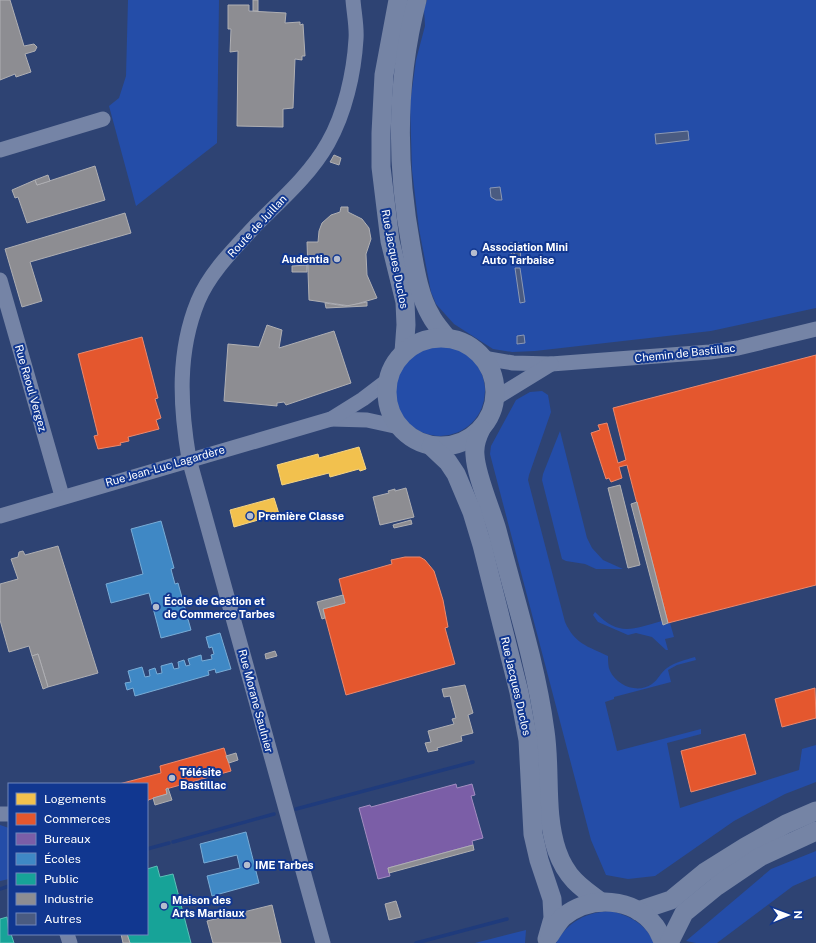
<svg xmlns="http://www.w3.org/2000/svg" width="816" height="943" viewBox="0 0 816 943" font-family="'Public Sans',sans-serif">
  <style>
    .green { fill: #244da8 }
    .homes { fill: #f2c14e; stroke: #f6d483 }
    .shops { fill: #e4572e; stroke: #ec896d }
    .offices { fill: #7b5ea7; stroke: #a38ec1 }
    .schools { fill: #3f88c5; stroke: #79acd6 }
    .public { fill: #17a398; stroke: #5dbfb7 }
    .industry { fill: #8d8d92; stroke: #afafb3 }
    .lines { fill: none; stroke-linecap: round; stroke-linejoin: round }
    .stream { stroke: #1f3b7c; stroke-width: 3.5 }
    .building { fill: #4a5b81; stroke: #8b98b4 }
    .minor { stroke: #7584a6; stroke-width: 15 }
    .major { stroke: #7584a5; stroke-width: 19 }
    .poi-dot { fill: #b6bdce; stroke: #113790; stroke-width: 1.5 }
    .labels { text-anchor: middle; stroke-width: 4; stroke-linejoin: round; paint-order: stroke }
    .street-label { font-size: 11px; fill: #fff; stroke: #113790 }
    .poi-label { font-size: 11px; font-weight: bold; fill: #fff; stroke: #113790; text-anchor: start }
  </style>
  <rect width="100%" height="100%" fill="#2e4373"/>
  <g class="green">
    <polygon points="128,0 219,0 217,143 136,206 109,106 119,98 126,76"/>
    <polygon points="427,0 816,0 816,308 711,331 535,351 512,352 493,349 454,324 436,304 431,292 419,229 412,170 410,104 416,60 425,26 424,9"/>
    <circle cx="440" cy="391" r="45"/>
    <path d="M 542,391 L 548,395 L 551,412 L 529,475 L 528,480 L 565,622 C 575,644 587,646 608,656 C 608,661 608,667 610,671 C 617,686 638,694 652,684 C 658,680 661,672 667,668 C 675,662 685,660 695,657 L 696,660 L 677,665 L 668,670 L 671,682 L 614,697 L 614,699 L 605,702 L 617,751 L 701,729 L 701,734 L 667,743 L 680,808 L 799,770 L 802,749 L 816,745 L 816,782 L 785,794 L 734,821 L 655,876 L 628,879 L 606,875 L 591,840 L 490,454 L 491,446 L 516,400 L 530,392 Z"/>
    <polygon points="560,431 587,538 592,548 603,560 623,569 596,569 585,564 566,561 562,559 542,480 543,474"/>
    <path d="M 595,612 C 619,637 632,629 662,621 L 663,625 L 670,623 L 674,637 L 665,639 L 668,650 L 666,650 L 652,637 L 636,633 L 628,635 L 598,622 L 593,615 Z"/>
    <polygon points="0,825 9,828 9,879 0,881"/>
    <polygon points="816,851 816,876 793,886 717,943 696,943 686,941 771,869"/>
    <path d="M 611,911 C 630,916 646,924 654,943 L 556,943 C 568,921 587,912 611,911 Z"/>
    <polygon points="526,930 525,943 475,943"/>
  </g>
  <g class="homes">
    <polygon points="359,447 366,469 360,471 359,469 330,477 329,473 282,485 277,465 318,454 319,458"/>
    <polygon points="274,498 279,514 234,527 230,510"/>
  </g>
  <g class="shops">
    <polygon points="142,337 158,398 155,399 161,418 156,420 159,429 128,437 129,441 120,443 121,445 98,449 94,436 98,435 78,354"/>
    <polygon points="816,355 816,585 668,623 627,465 619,467 622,478 611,482 609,478 606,479 591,433 600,430 598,425 607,423 618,463 626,460 613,408"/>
    <polygon points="405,557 420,557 425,560 434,571 443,600 448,627 445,628 455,664 346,695 323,609 345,603 339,579 392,564 391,560"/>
    <polygon points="815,688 816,718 782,727 775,699"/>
    <polygon points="745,734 756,774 691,792 681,751"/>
    <polygon points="224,748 231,771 166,789 167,794 148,800 148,801 147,802 147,784 119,784 161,773 160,766"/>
  </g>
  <polygon class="offices" points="456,784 457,788 472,784 475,795 471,796 483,838 472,841 473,845 388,868 390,876 378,879 359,808 370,805 371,807"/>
  <g class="schools">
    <polygon points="161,521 174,568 171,569 172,573 175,584 178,583 191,630 161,638 149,593 111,603 106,584 143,574 131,529"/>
    <polygon points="220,633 231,669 216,673 215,669 208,671 209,675 135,696 133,688 127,690 125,683 131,682 128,671 142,667 145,677 150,676 149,670 155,668 157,674 162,673 161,666 172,663 174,669 179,668 178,662 184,660 186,666 190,665 188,659 201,655 202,661 212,659 211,655 214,654 212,647 209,648 206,637"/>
    <polygon points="246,832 259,883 212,896 207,876 240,868 237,855 204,863 200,844"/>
  </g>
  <g class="public">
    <polygon points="157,866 160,877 173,874 191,943 130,943 127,934 147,934 147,869"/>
    <polygon points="7,917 9,934 11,934 14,943 0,943 0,919"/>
  </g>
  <g class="industry">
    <polygon points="0,0 10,0 24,46 34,44 37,47 35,51 25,54 31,72 16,77 15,74 0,80"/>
    <rect x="253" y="0" width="5" height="11"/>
    <polygon points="228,5 249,5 249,11 286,13 285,23 300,22 300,25 303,24 305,56 302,56 302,60 295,59 293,108 283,109 283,127 237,126 238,51 230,52 231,29 228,29"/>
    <polygon points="334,155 341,158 339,165 330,162"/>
    <polygon points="95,166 105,200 27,223 18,197 15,198 12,190 35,180 37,185"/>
    <polygon points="48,175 50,181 37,185 35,180"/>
    <polygon points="341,207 348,207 348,212 362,219 369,228 371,239 366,254 367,275 377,298 350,306 309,300 307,242 318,242 319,231 322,223 331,215 340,212"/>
    <polygon points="125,213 131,233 30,262 42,301 22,307 5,249"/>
    <polygon points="307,265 307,272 292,272 292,266"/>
    <polygon points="367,302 367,306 326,308 325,303 346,306"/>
    <polygon points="267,325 282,330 279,348 334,331 351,383 286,405 284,402 277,403 277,406 224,401 228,344 259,347"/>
    <polygon points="620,485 640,565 628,568 608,488"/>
    <polygon points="406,488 414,517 380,525 373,497 389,493 388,491 395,489 395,491"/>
    <polygon points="637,502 668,623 663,625 631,504"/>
    <polygon points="411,520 412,524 394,528 393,525"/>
    <polygon points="58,546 98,673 48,687 38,654 32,656 29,646 9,652 0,620 0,584 18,579 11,559 18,557 19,552 23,551 25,555"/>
    <polygon points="343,595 345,603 323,609 325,618 322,619 317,602"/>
    <polygon points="275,651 277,656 266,659 265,654"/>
    <polygon points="38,654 48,687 43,689 32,656"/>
    <polygon points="465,685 473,713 468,715 473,733 461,736 462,741 437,748 438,750 428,752 425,743 431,742 428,731 454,724 452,719 456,718 450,696 444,697 442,689"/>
    <polygon points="236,753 238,760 229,763 226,756"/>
    <polygon points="168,788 172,800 155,805 153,798 167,794 166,789"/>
    <polygon points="473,845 474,850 389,873 388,868"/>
    <polygon points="396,901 401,917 389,920 385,904"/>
    <polygon points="272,905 281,943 213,943 207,921"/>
    <polygon points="121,934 127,934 130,943 123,943"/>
  </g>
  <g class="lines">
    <g class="stream">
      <polyline points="296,809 473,762"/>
      <polyline points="173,842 274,814"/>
      <polyline points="147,849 169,843"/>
      <polyline points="0,889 9,886"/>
      <polyline points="416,943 507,919"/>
    </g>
  </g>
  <g class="building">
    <polygon points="688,131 689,140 656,144 655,134"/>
    <polygon points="500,187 502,200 496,200 491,197 490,188"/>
    <polygon points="510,243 513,243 515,260 512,260"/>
    <polygon points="513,243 519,243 521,259 515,260"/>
    <polygon points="515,268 520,268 525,302 520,303"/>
    <polygon points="524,335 525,343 517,344 517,336"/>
  </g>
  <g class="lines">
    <g class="minor">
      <polyline points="0,150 103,119"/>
      <polyline points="0,280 62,496"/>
      <polyline points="483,358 513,363 551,364 710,352 738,348 816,329"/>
      <polyline points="494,399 551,364"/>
      <polyline points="331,419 367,420 399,427"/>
      <polyline points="0,516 331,419 363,399 388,380"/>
      <polyline points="0,814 9,814"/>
      <polyline points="67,934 70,943"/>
      <path d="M 323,943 L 189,459 C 180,406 177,352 198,301 C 210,272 235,248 256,225 C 281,200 310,175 328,143 C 345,113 354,73 356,39 C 357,27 354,13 353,0"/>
    </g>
    <g class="major">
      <polyline points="398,0 384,75 381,133 381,167 390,241 405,302 406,325 404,352"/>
      <path d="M 417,0 C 396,81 396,164 411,246 C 415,269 419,296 431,316 C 435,324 442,331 447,338"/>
      <circle cx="441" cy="392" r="54"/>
      <path d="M 481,429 C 477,437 474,446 475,455 C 476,476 491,509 497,530 C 514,596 536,664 545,731 C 551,770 544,813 557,851 C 566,877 580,887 601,902"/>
      <polyline points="431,446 448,462 456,474 472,512 482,545 519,692 528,740 533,834 539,860 552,899 553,918 547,939"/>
      <polyline points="638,911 671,900 705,872 745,847 786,824 816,811"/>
      <path d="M 550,935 C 554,929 558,922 563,917 C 591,895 633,897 655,926 C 659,931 661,938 664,943"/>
      <polyline points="669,943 684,913 717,886 760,857 816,831"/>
    </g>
  </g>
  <g class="poi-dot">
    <circle cx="474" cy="253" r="4"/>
    <circle cx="337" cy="259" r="4"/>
    <circle cx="250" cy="516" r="4"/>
    <circle cx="156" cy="607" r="4"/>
    <circle cx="172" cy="778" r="4"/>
    <circle cx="247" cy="865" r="4"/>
    <circle cx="164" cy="906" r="4"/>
  </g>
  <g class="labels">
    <g class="street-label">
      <text transform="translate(257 226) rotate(-47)" y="4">Route de Juillan</text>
      <text transform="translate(395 259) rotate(79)" y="4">Rue Jacques Duclos</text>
      <text transform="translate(685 353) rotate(-6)" y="4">Chemin de Bastillac</text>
      <text transform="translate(31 388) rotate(74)" y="4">Rue Raoul Vergez</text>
      <text transform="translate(165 466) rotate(-16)" y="4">Rue Jean-Luc Lagardère</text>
      <text transform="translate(516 686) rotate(77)" y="4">Rue Jacques Duclos</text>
      <text transform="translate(256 701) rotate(75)" y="4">Rue Morane Saulnier</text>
    </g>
    <g class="poi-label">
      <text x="482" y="251">Association Mini<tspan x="482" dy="13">Auto Tarbaise</tspan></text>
      <text x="329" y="263" text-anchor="end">Audentia</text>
      <text x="258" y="520">Première Classe</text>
      <text x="164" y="605">École de Gestion et<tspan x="164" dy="13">de Commerce Tarbes</tspan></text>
      <text x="180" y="776">Télésite<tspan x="180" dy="13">Bastillac</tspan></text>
      <text x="255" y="869">IME Tarbes</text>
      <text x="172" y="904">Maison des<tspan x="172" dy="13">Arts Martiaux</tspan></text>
    </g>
  </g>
  <rect x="8" y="783" width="140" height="152" fill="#113790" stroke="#7087bc"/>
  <rect x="16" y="793" width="20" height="12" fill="#f2c14e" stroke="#7087bc"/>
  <text x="44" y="803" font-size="12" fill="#ffffff">Logements</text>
  <rect x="16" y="813" width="20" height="12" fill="#e4572e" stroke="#7087bc"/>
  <text x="44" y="823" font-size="12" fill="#ffffff">Commerces</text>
  <rect x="16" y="833" width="20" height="12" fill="#7b5ea7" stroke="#7087bc"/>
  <text x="44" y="843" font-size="12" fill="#ffffff">Bureaux</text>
  <rect x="16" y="853" width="20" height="12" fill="#3f88c5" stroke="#7087bc"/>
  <text x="44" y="863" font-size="12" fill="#ffffff">Écoles</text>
  <rect x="16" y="873" width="20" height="12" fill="#17a398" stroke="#7087bc"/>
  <text x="44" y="883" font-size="12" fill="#ffffff">Public</text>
  <rect x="16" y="893" width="20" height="12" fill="#8d8d92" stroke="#7087bc"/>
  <text x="44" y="903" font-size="12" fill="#ffffff">Industrie</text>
  <rect x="16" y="913" width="20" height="12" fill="#4a5b81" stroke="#7087bc"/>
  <text x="44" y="923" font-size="12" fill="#ffffff">Autres</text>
  <g transform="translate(788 915) rotate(89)" stroke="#113790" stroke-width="3" paint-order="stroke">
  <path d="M0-3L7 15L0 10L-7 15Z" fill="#ffffff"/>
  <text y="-6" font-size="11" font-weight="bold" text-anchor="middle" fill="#ffffff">N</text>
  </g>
</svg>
